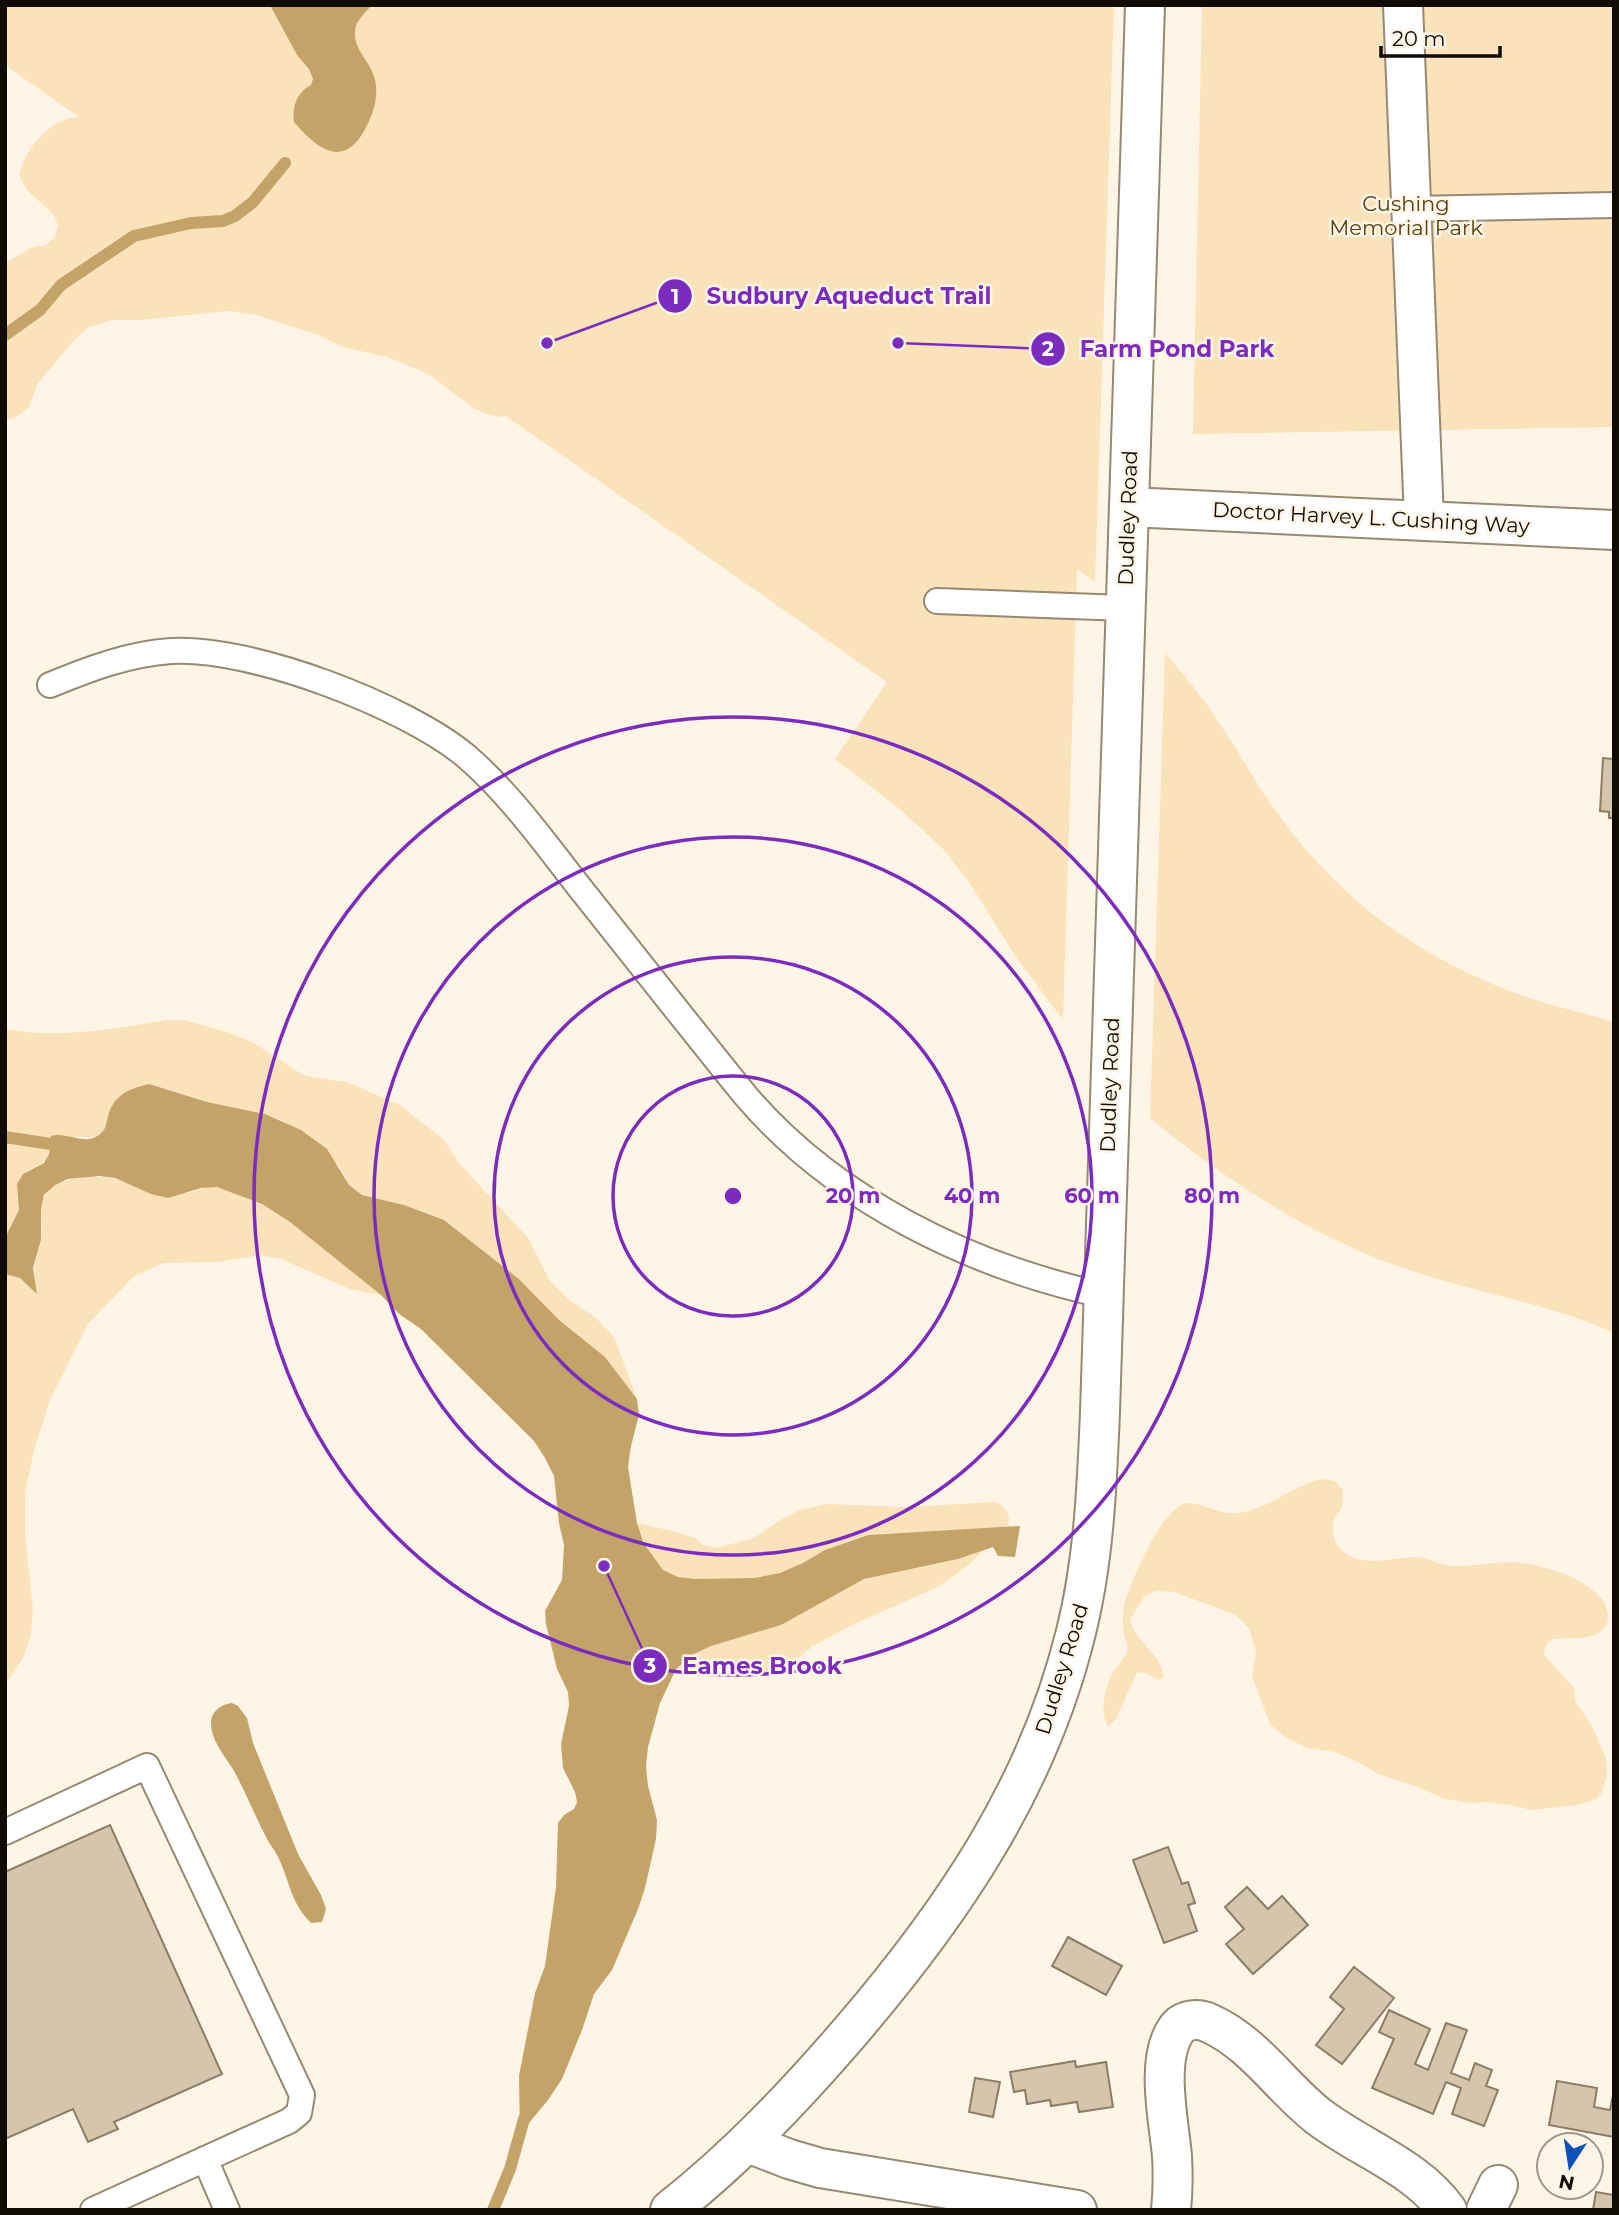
<svg xmlns="http://www.w3.org/2000/svg" width="1619" height="2215" viewBox="0 0 1619 2215" font-family="Montserrat,sans-serif">
  <style>
    .green { fill: #fae2ba }
    .water { fill: #c4a369 }
    .lines { fill: none; stroke-linecap: round; stroke-linejoin: round }
    .stream { stroke: #c4a369; stroke-width: 12 }
    .building { fill: #d4c5ac; stroke: #8c7e66; stroke-width: 2 }
    .lane-casing { stroke: #978972; stroke-width: 28 }
    .street-casing { stroke: #978972; stroke-width: 42 }
    .secondary-casing { stroke: #978972; stroke-width: 42 }
    .lane { stroke: #fff; stroke-width: 24 }
    .street { stroke: #fff; stroke-width: 38 }
    .secondary { stroke: #fff; stroke-width: 38 }
    .ring { fill: none; stroke: #7b2cbf; stroke-width: 3.5 }
    .labels { text-anchor: middle; stroke-width: 5; stroke-linejoin: round; paint-order: stroke }
    .park-label { font-size: 21px; fill: #584013; stroke: #fff5e6 }
    .street-label { font-size: 21px; fill: #100b04; stroke: #fff5e6 }
    .centre { fill: #7b2cbf; stroke: #fff5e6; stroke-width: 3.5 }
    .ring-label { font-size: 21px; text-anchor: middle; font-weight: bold; fill: #7b2cbf; stroke: #fff5e6; stroke-width: 5; stroke-linejoin: round; paint-order: stroke }
    .leader { fill: none; stroke: #7b2cbf; stroke-width: 2.5 }
    .callout-dot { fill: #7b2cbf; stroke: #fff5e6; stroke-width: 2.5 }
    .mark-label { font-size: 21px; text-anchor: middle; font-weight: bold; fill: #fff }
    .callout-label { font-size: 23px; text-anchor: middle; font-weight: bold; fill: #7b2cbf; stroke: #fff5e6; stroke-width: 5; stroke-linejoin: round; paint-order: stroke }
  </style>
  <rect width="100%" height="100%" fill="#fff5e6"/>
  <g class="green">
    <path d="M 5,5 L 1114,5 L 1095,582 L 1077,569 L 1063,1020 L 1016,957 L 969,882 L 943,849 L 901,810 L 835,759 L 887,682 L 506,416 L 503,417 L 489,415 L 474,408 L 428,374 L 388,357 L 342,347 L 319,335 L 256,315 L 228,311 L 141,320 L 112,320 L 89,327 L 75,339 L 38,383 L 29,407 L 16,417 L 5,420 L 5,263 L 31,248 L 46,245 L 55,237 L 58,225 L 53,214 L 27,190 L 19,175 C 26,147 51,118 79,117 L 5,65 Z"/>
    <polygon points="1202,5 1614,5 1614,427 1193,434"/>
    <path d="M 1165,653 C 1185,676 1204,699 1220,724 C 1241,755 1258,788 1281,818 C 1348,909 1434,968 1542,1002 C 1565,1009 1590,1015 1614,1022 L 1614,1333 C 1550,1304 1482,1294 1415,1272 C 1317,1240 1229,1183 1150,1118 Z"/>
    <path d="M 166,1020 L 185,1020 L 227,1032 L 252,1042 L 305,1076 L 347,1082 L 400,1105 L 444,1140 L 459,1163 L 528,1238 L 550,1281 L 569,1300 L 596,1318 L 614,1337 L 637,1399 L 605,1357 L 559,1320 L 519,1279 L 444,1220 L 404,1205 L 362,1195 L 349,1185 L 339,1166 L 279,1119 L 207,1102 L 166,1089 L 108,1116 C 103,1146 91,1135 71,1137 C 64,1138 56,1142 49,1145 C 49,1169 35,1162 22,1175 C 14,1184 20,1196 19,1207 C 18,1218 11,1229 5,1238 L 5,1029 C 59,1039 114,1029 166,1020 Z"/>
    <path d="M 84,1176 C 115,1176 147,1188 179,1193 C 193,1196 205,1183 220,1188 C 283,1205 332,1255 381,1295 L 350,1289 L 281,1259 L 260,1255 L 218,1262 L 163,1263 L 133,1277 L 88,1324 L 50,1400 L 34,1450 L 25,1493 L 25,1533 L 33,1610 L 31,1635 L 23,1658 L 5,1685 L 5,1274 L 20,1278 L 37,1292 C 31,1265 37,1263 41,1239 C 43,1229 41,1220 41,1211 C 41,1187 64,1180 84,1176 Z"/>
    <path d="M 1323,1479 L 1335,1481 L 1343,1490 C 1343,1495 1344,1501 1342,1506 C 1341,1511 1336,1515 1334,1520 C 1330,1531 1335,1546 1345,1553 C 1366,1568 1393,1557 1417,1557 C 1430,1558 1441,1566 1453,1566 C 1478,1567 1503,1559 1528,1564 C 1554,1568 1606,1585 1608,1615 C 1609,1644 1570,1637 1552,1639 L 1546,1645 L 1544,1655 L 1574,1688 L 1575,1701 L 1592,1726 L 1606,1758 L 1607,1775 L 1602,1792 L 1597,1799 L 1578,1805 L 1532,1810 L 1510,1805 L 1487,1802 L 1470,1803 L 1445,1799 L 1415,1786 L 1378,1774 L 1362,1764 L 1335,1752 L 1307,1748 L 1287,1738 L 1270,1724 L 1252,1676 L 1256,1652 L 1249,1628 L 1234,1614 L 1174,1592 L 1156,1591 L 1144,1597 L 1130,1620 C 1136,1643 1160,1652 1164,1677 L 1159,1680 L 1147,1674 L 1137,1672 L 1116,1719 L 1108,1727 C 1100,1713 1104,1690 1111,1676 C 1115,1668 1122,1662 1126,1654 C 1130,1646 1126,1642 1124,1634 C 1122,1625 1123,1611 1125,1602 C 1131,1581 1164,1502 1189,1503 C 1207,1504 1221,1516 1240,1513 C 1271,1508 1293,1485 1323,1479 Z"/>
    <path d="M 996,1502 C 1006,1507 1011,1515 1008,1526 C 979,1530 948,1532 918,1533 C 901,1534 882,1532 865,1536 C 835,1543 811,1562 782,1572 C 757,1581 684,1588 662,1569 C 649,1558 643,1539 637,1523 L 677,1532 L 695,1538 L 703,1545 L 717,1548 L 754,1538 L 782,1519 L 800,1510 L 827,1504 L 905,1507 Z"/>
    <polygon points="983,1550 971,1563 940,1586 852,1625 813,1646 787,1668 770,1672 676,1669 692,1655 711,1646 781,1625 864,1579 958,1559"/>
  </g>
  <g class="water">
    <path d="M 270,5 L 372,5 C 365,13 355,21 355,32 C 353,54 380,66 376,96 C 375,109 370,120 364,131 C 342,170 316,147 294,122 C 292,107 297,92 311,85 L 313,79 L 309,69 L 297,55 Z"/>
    <path d="M 149,1084 L 207,1102 L 265,1114 L 301,1130 L 327,1149 L 349,1185 L 362,1195 L 404,1205 L 444,1220 L 519,1279 L 559,1320 L 605,1357 L 637,1399 L 639,1415 L 631,1446 L 628,1467 L 637,1523 L 644,1544 L 663,1570 L 678,1577 L 696,1579 L 755,1578 L 780,1573 L 803,1563 L 825,1550 L 868,1535 L 1020,1526 L 1015,1557 L 998,1556 L 993,1547 L 958,1559 L 864,1579 L 781,1625 L 711,1646 L 692,1655 L 676,1669 L 660,1703 L 648,1747 L 646,1766 L 648,1786 L 657,1820 L 656,1839 L 645,1888 L 638,1909 L 612,1970 L 594,1994 L 582,2030 L 562,2079 L 548,2100 L 520,2134 L 519,2076 L 535,1993 L 545,1966 L 556,1887 L 558,1823 L 564,1815 L 574,1809 L 577,1802 L 575,1792 L 563,1768 L 561,1744 L 569,1706 L 568,1692 L 557,1669 L 546,1624 L 545,1611 L 562,1580 L 564,1545 L 559,1523 L 554,1476 L 545,1458 L 534,1441 L 421,1329 L 399,1314 L 381,1295 L 290,1222 L 262,1204 L 217,1187 L 201,1188 L 168,1198 L 151,1194 L 115,1178 L 99,1176 L 67,1179 L 54,1186 L 44,1195 L 41,1209 L 41,1240 L 33,1268 L 37,1294 L 20,1278 L 5,1274 L 5,1238 L 19,1210 L 17,1184 L 23,1174 L 44,1163 L 49,1154 L 51,1136 C 66,1131 84,1146 99,1135 C 106,1130 106,1124 108,1116 C 114,1095 128,1089 149,1084 Z"/>
    <path d="M 232,1703 L 238,1706 L 247,1718 L 253,1743 L 298,1854 L 321,1895 L 326,1909 L 322,1922 L 311,1923 C 290,1902 290,1881 278,1857 C 275,1850 270,1845 267,1839 C 255,1816 246,1793 234,1771 C 226,1757 211,1741 211,1723 C 211,1711 222,1704 232,1703 Z"/>
  </g>
  <g class="lines">
    <g class="stream">
      <polyline points="5,335 40,310 61,285 134,236 191,223 223,221 235,216 253,202 285,163"/>
      <polyline points="5,1137 64,1146"/>
      <polyline points="493,2210 510,2169 524,2119"/>
    </g>
  </g>
  <g class="building">
    <polygon points="1614,749 1614,818 1609,818 1609,812 1600,811 1603,758 1613,759"/>
    <polygon points="110,1825 222,2074 114,2122 118,2129 88,2142 73,2109 5,2139 5,1872"/>
    <polygon points="1168,1847 1182,1884 1188,1882 1195,1903 1188,1905 1197,1931 1164,1943 1133,1860"/>
    <polygon points="1247,1887 1268,1909 1282,1896 1308,1925 1253,1974 1226,1944 1244,1929 1225,1907"/>
    <polygon points="1068,1937 1122,1966 1106,1995 1052,1966"/>
    <polygon points="1354,1967 1394,1998 1342,2064 1316,2045 1344,2009 1330,1997"/>
    <polygon points="1389,2010 1430,2029 1415,2064 1428,2070 1446,2023 1467,2030 1451,2073 1469,2080 1475,2063 1492,2070 1486,2086 1498,2090 1484,2126 1452,2114 1461,2088 1446,2082 1433,2114 1372,2088 1394,2039 1379,2032"/>
    <polygon points="1075,2061 1076,2067 1106,2062 1113,2107 1079,2112 1077,2102 1051,2106 1050,2100 1027,2104 1025,2090 1014,2092 1010,2072"/>
    <polygon points="975,2078 1000,2082 993,2117 969,2112"/>
    <polygon points="1557,2081 1597,2088 1594,2107 1610,2110 1614,2090 1614,2137 1549,2125"/>
    <polygon points="1596,2192 1614,2195 1614,2210 1593,2210"/>
  </g>
  <g class="lines">
    <defs>
      <g id="lane">
        <polyline points="1412,209 1614,205"/>
        <polyline points="937,601 1125,608"/>
        <path d="M 50,685 C 89,669 128,654 171,651 C 250,646 406,706 466,756 C 510,794 544,842 580,888 C 635,957 689,1026 745,1095 C 834,1200 970,1266 1103,1295"/>
        <polyline points="5,1832 147,1766 302,2095 299,2113 289,2121 93,2210"/>
        <polyline points="205,2159 227,2210"/>
      </g>
      <g id="street">
        <polyline points="1403,5 1424,519"/>
        <polyline points="748,2143 789,2159 820,2168 1077,2210"/>
        <path d="M 1171,2210 C 1173,2192 1173,2174 1172,2156 C 1169,2122 1155,2060 1176,2030 C 1183,2019 1198,2018 1209,2023 C 1254,2043 1281,2087 1318,2116 C 1361,2149 1415,2166 1447,2210"/>
        <polyline points="1486,2210 1498,2185"/>
      </g>
      <g id="secondary">
        <polyline points="1129,507 1614,530"/>
        <path d="M 670,2210 C 737,2157 794,2097 850,2032 C 953,1912 1038,1787 1076,1632 C 1094,1560 1097,1485 1100,1412 L 1145,5"/>
      </g>
    </defs>
    <use href="#lane" class="lane-casing"/>
    <use href="#street" class="street-casing"/>
    <use href="#secondary" class="secondary-casing"/>
    <use href="#lane" class="lane"/>
    <use href="#street" class="street"/>
    <use href="#secondary" class="secondary"/>
  </g>
  <g class="ring">
    <circle cx="733" cy="1196" r="120"/>
    <circle cx="733" cy="1196" r="239"/>
    <circle cx="733" cy="1196" r="359"/>
    <circle cx="733" cy="1196" r="479"/>
  </g>
  <g class="labels">
    <g class="park-label">
      <text x="1406" y="211">Cushing<tspan x="1406" dy="24">Memorial Park</tspan></text>
    </g>
    <g class="street-label">
      <text transform="translate(1128 518) rotate(-88)" y="7">Dudley Road</text>
      <text transform="translate(1371 518) rotate(3)" y="7">Doctor Harvey L. Cushing Way</text>
      <text transform="translate(1110 1085) rotate(-88)" y="7">Dudley Road</text>
      <text transform="translate(1062 1669) rotate(-73)" y="7">Dudley Road</text>
    </g>
  </g>
  <circle cx="733" cy="1196" r="10" class="centre"/>
  <g class="ring-label">
    <text x="853" y="1203">20 m</text>
    <text x="972" y="1203">40 m</text>
    <text x="1092" y="1203">60 m</text>
    <text x="1212" y="1203">80 m</text>
  </g>
  <path class="leader" d="M547 343L675 296M898 343L1048 349M604 1566L650 1666"/>
  <g class="callout-dot">
    <circle cx="547" cy="343" r="7"/>
    <circle cx="898" cy="343" r="7"/>
    <circle cx="604" cy="1566" r="7"/>
    <circle cx="675" cy="296" r="18"/>
    <circle cx="1048" cy="349" r="18"/>
    <circle cx="650" cy="1666" r="18"/>
  </g>
  <g class="mark-label">
    <text x="675" y="304">1</text>
    <text x="1048" y="356">2</text>
    <text x="650" y="1673">3</text>
  </g>
  <g class="callout-label">
    <text x="849" y="304">Sudbury Aqueduct Trail</text>
    <text x="1177" y="357">Farm Pond Park</text>
    <text x="762" y="1674">Eames Brook</text>
  </g>
  <rect width="1619" height="2215" fill="none" stroke="#100b04" stroke-width="14"/>
  <g transform="translate(1570 2166) rotate(192)"><circle r="33" fill="#fff5e6" stroke="#9f978c" stroke-width="2"/>
  <path d="M0-5L12 26L0 18L-12 26Z" fill="#0c51bc"/>
  <text y="-10" font-size="19" font-weight="bold" text-anchor="middle" fill="#100b04">N</text>
  </g>
  <path d="M1381 46v10h119v-10" fill="none" stroke="#100b04" stroke-width="3.5"/>
  <text x="1392" y="46" font-size="21" fill="#100b04" stroke="#fff5e6" stroke-width="5" paint-order="stroke">20 m</text>
</svg>
